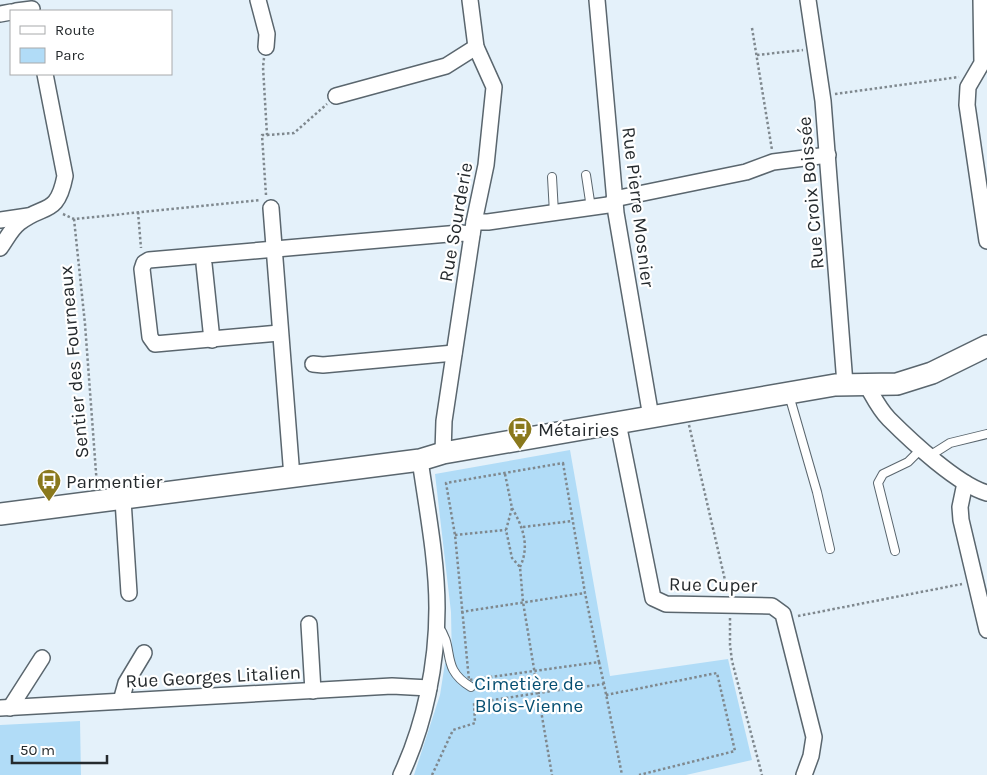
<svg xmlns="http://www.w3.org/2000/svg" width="987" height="775" viewBox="0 0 987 775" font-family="Karla,sans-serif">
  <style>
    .green { fill: #b1dcf7 }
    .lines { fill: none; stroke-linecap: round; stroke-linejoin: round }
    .lane-casing { stroke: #5a666e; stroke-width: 10 }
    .street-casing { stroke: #5a666e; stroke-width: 18 }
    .secondary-casing { stroke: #5a666e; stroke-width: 24 }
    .path { stroke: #7f888e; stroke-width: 2.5; stroke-dasharray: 2.5 2.5; stroke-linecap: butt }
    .lane { stroke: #fff; stroke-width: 8 }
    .street { stroke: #fff; stroke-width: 15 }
    .secondary { stroke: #fff; stroke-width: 21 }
    .labels { text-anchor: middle; stroke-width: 4.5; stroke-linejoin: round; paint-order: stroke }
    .street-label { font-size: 19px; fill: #252a2d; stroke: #fff }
    .poi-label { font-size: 19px; fill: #252a2d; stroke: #fff; text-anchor: start }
    .park-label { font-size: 19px; fill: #064f72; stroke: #fff }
  </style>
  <rect width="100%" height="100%" fill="#e4f1fa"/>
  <g class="green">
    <polygon points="570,450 610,676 728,659 752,760 686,775 414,775 440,695 445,663 452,664 451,612 435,474"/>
    <polygon points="80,721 81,775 0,775 0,725"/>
  </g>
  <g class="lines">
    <defs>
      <g id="lane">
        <polyline points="586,175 591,208"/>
        <polyline points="552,177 554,213"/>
        <polyline points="789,395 817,492 830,549"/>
        <polyline points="931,455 950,443 987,434"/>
        <polyline points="895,551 878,483 883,474 908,462 922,448"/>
        <path d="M 438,626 C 456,648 439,668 471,687"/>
      </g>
      <g id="street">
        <polyline points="258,0 267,34 266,47"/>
        <polyline points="597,0 616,213 651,417"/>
        <polyline points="808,0 823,101 845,384"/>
        <polyline points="981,0 982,63 968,87 967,105 987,241"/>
        <polyline points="16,11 32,9"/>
        <polyline points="0,14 11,12"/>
        <polyline points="336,96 446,66 476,47"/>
        <polyline points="614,199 746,172 773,162 828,155"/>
        <polyline points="271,208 292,477"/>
        <polyline points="0,220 28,216"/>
        <polyline points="474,222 488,222 615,204"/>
        <path d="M 0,248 C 6,240 11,229 19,223 C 44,203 57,217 65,176 L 45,74"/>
        <polyline points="204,264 212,340"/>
        <polyline points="279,333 155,344 150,337 142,269 144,263 149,260 460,233 472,234"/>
        <polyline points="313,364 323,365 454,353"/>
        <path d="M 866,384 C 873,396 879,409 889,419 C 911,441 958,485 987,493"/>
        <polyline points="618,423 653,598 666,604 772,606 783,614 814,737 811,756 804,775"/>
        <polyline points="443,453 444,421 474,222 486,165 494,87 476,47 470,0"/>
        <polyline points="965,483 960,507 961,520 987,630"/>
        <polyline points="123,500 129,593"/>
        <polyline points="309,624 313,691"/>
        <polyline points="121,701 126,683 144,653"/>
        <polyline points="0,708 392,686 429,688"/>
        <polyline points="10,708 42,658"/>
        <path d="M 401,775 C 425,724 437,664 437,608 C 437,560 427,509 420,460"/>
      </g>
      <polyline id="secondary" points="0,514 420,460 443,453 835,385 897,384 932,373 987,346"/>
    </defs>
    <use href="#lane" class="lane-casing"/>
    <use href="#street" class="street-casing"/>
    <use href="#secondary" class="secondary-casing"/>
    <g class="path">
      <polyline points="752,28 772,150"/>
      <polyline points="757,55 803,50"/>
      <polyline points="264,58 263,67 267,135 262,135 266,195"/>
      <polyline points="835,94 959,77"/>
      <polyline points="267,135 294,133 327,104"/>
      <polyline points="138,212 141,248"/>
      <polyline points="63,214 74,219 260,200"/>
      <polyline points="74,219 85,324 97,486"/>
      <polyline points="689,425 728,593"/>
      <polygon points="563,463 585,593 599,662 469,680 455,535 446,483"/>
      <polyline points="505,474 512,508 506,530 512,558 520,567 523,602 538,693 604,684 622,775"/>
      <path d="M 512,508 C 523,527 530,546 520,567"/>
      <polyline points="523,527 572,521"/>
      <polyline points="455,535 506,530"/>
      <polyline points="461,612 585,593"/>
      <polyline points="798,616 962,584"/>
      <polyline points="730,618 730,645 732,661 762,775"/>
      <polyline points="599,662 604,684"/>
      <polyline points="606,695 717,673 735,751 639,775"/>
      <polyline points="432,775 453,730 475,723 474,703 538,693 552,775"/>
    </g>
    <use href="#lane" class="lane"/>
    <use href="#street" class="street"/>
    <use href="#secondary" class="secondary"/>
  </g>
  <defs>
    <symbol id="bus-pin" viewBox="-11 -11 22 30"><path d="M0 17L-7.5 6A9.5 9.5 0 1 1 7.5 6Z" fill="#8a791d" stroke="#fff"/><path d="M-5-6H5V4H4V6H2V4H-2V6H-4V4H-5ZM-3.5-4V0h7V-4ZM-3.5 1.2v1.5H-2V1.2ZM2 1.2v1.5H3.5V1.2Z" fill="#fff"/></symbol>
  </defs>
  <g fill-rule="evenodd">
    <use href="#bus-pin" x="506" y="415" width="28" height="38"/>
    <use href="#bus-pin" x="35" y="467" width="28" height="38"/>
  </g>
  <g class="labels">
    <g class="street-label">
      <text transform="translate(810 193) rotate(-95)" y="7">Rue Croix Boissée</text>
      <text transform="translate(639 207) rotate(83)" y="7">Rue Pierre Mosnier</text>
      <text transform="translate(455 222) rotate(-80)" y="7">Rue Sourderie</text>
      <text transform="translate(73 362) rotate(-95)" y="7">Sentier des Fourneaux</text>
      <text transform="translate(713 584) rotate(1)" y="7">Rue Cuper</text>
      <text transform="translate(213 676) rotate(-3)" y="7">Rue Georges Litalien</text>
    </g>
    <g class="poi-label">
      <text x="538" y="436">Métairies</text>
      <text x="66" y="488">Parmentier</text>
    </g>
    <g class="park-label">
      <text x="529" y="690">Cimetière de<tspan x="529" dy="22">Blois-Vienne</tspan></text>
    </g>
  </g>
  <rect x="10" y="10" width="162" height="65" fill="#ffffff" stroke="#a8aaab"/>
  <rect x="20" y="26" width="25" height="8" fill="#ffffff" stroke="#a8aaab"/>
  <text x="55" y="35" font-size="15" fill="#252a2d">Route</text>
  <rect x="20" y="48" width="25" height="15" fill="#b1dcf7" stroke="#a8aaab"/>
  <text x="55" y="60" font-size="15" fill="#252a2d">Parc</text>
  <path d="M12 755v8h95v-8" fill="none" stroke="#252a2d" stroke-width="2.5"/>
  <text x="20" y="755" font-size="15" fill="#252a2d" stroke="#ffffff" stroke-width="4" paint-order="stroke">50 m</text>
</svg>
